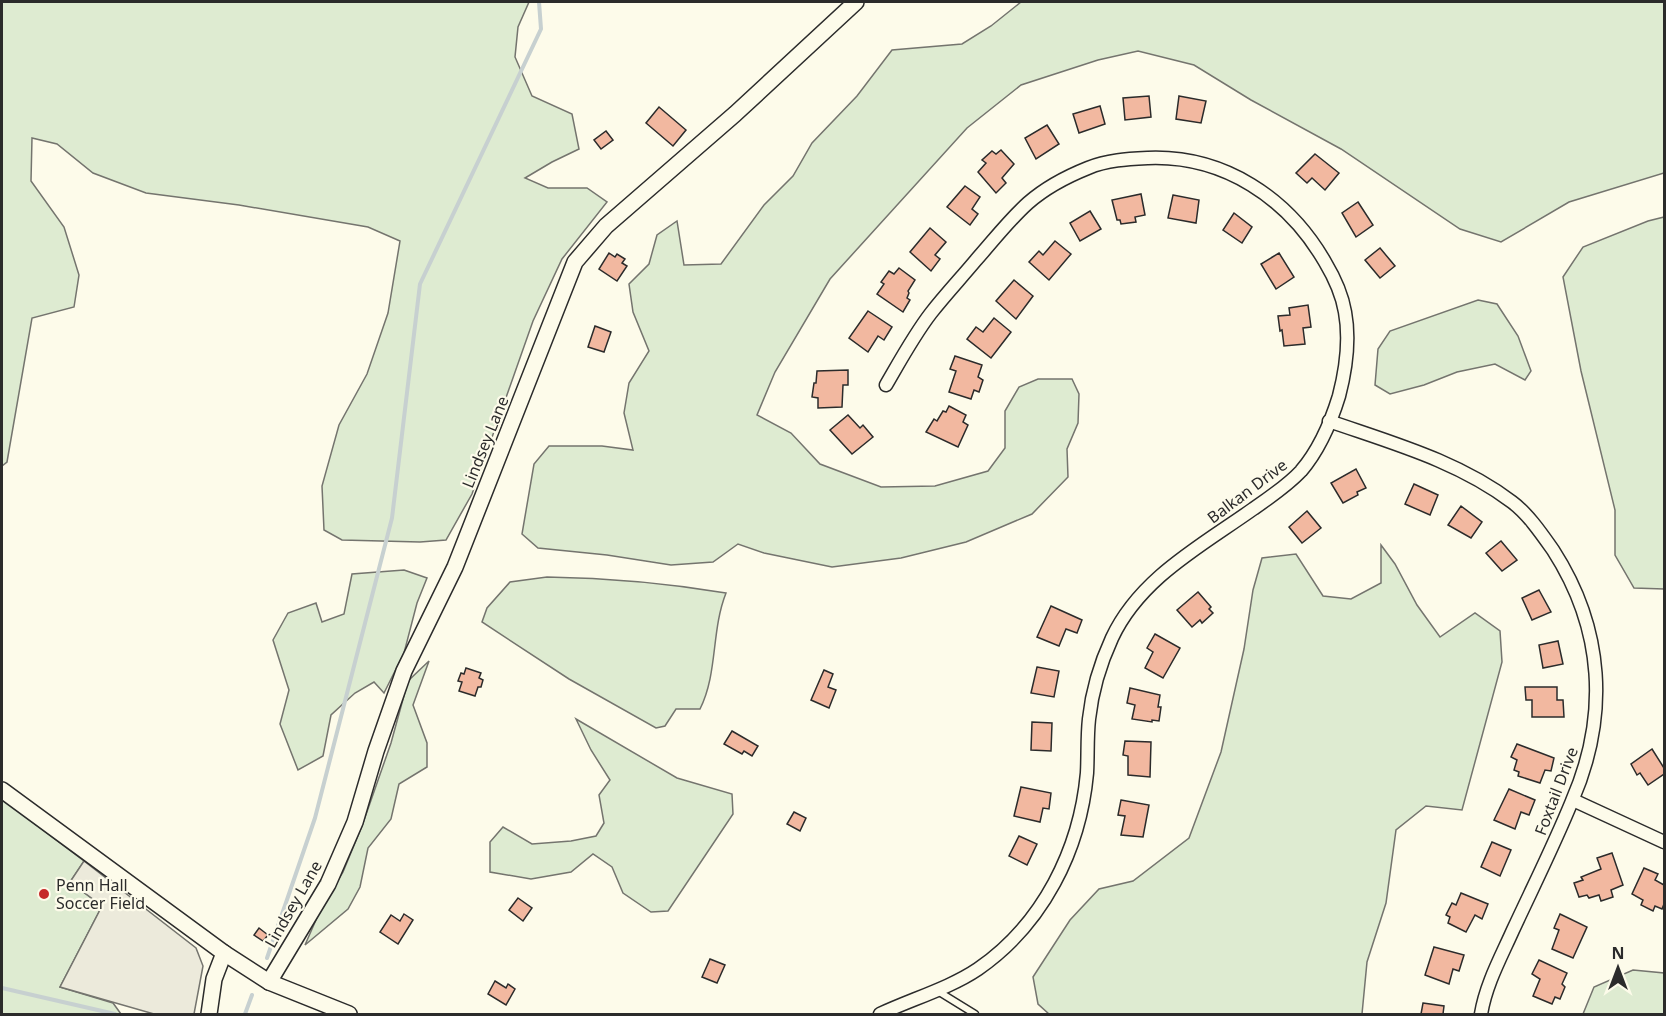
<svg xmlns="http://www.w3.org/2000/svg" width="1666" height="1016" viewBox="0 0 1666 1016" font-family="'Noto Sans',sans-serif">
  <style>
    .green { fill: #deebd1; stroke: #74746e; stroke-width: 1.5 }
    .parking { fill: #eceadb; stroke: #74746e; stroke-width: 1.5 }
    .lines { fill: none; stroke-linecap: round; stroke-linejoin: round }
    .stream { stroke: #c7d0d0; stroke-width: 4 }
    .building { fill: #f2b8a0; stroke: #2b2b2b; stroke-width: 1.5 }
    .service-casing { stroke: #2b2b2b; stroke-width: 9 }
    .minor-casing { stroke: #2b2b2b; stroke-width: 15 }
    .tertiary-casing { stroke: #2b2b2b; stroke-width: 18 }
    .service { stroke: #fdfbea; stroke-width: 6 }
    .minor { stroke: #fdfbea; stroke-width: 12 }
    .tertiary { stroke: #fdfbea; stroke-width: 15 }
    .poi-dot { fill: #c62828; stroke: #fdfbea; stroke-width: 2 }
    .labels { text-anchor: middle; stroke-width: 4.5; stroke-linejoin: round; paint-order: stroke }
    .street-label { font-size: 16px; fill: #2b2b2b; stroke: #fdfbea }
    .poi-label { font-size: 16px; fill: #2b2b2b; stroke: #fdfbea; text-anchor: start }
  </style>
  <rect width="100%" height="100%" fill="#fdfbea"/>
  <g class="green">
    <polygon points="2,2 529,2 518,27 515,57 532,96 572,114 579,149 552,162 525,178 548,188 587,188 607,202 562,259 533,321 472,494 446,540 420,542 342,540 324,530 322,486 339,425 367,374 388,313 400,241 368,227 239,205 146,193 93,173 57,144 32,138 31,181 64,227 79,275 74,307 32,318 7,462 2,466"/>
    <polygon points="1021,2 1664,2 1664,173 1569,202 1501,242 1460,229 1341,149 1251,100 1194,65 1138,51 1098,60 1021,85 967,128 830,279 775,372 757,415 791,433 820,464 881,487 935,486 988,471 1005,448 1005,411 1019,387 1038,379 1072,379 1079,394 1078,423 1067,449 1068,477 1032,514 966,542 901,558 832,567 764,553 738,544 713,562 671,565 607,555 538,548 522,534 534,464 549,446 602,446 633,450 624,413 629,383 649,351 633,312 629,284 649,264 657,235 677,221 684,265 721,264 764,205 793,176 812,143 857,96 892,50 962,44 991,26"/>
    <polygon points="1664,217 1664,589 1634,588 1615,555 1615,510 1581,371 1563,277 1583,247 1648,221"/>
    <polygon points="1478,300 1497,304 1518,336 1531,371 1525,380 1495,364 1457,372 1424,385 1390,394 1375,385 1378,349 1390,331"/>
    <polygon points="1381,545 1395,564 1417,605 1440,637 1475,613 1500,631 1502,662 1462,810 1426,806 1396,830 1386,903 1367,962 1362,1014 1049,1014 1038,1004 1033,977 1070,920 1099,889 1133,881 1189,838 1221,752 1244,649 1253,590 1262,558 1296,554 1323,596 1351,599 1381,583"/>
    <polygon points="404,570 427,578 417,603 404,653 384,693 374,682 355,693 331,715 323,756 298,770 280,724 289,690 273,640 288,613 316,603 322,622 344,614 352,574"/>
    <path d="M 547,577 C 608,578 666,583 726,593 C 711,631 718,673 700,709 L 676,709 L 665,726 L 656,728 L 569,679 L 482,622 L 487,608 L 510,582 Z"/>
    <polygon points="429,661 413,705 427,743 427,767 399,784 391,819 368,848 360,887 348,909 305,945 319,913 343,872 362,826 391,743 408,681"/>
    <polygon points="576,719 677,778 732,794 733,814 668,911 651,912 623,893 612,867 593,854 571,872 531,879 490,872 490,842 503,827 532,844 571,841 596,836 604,823 599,795 610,780 591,750"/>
    <polygon points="2,799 84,861 70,882 102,906 60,987 113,1003 121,1014 2,1014"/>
    <polygon points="1633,970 1664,973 1664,1014 1583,1014 1594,987"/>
  </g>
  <polygon class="parking" points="84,861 196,948 203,966 194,1014 154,1014 60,987 102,906 70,882"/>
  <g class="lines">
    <g class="stream">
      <polyline points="267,958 315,818 392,518 420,284 541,29 539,2"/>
      <polyline points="2,988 115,1014"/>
      <polyline points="245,1014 252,995"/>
    </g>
  </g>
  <g class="building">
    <polygon points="1149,96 1151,117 1125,120 1123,98"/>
    <polygon points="1179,96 1206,101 1201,123 1176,119"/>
    <polygon points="1100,106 1105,124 1079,133 1073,114"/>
    <polygon points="659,107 686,130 673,146 646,123"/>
    <polygon points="1047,125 1059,144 1036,159 1025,138"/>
    <polygon points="606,131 613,140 601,149 594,140"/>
    <polygon points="1001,150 1014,164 1002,178 1006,183 996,193 978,172 986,163 982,160 992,151 996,154"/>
    <polygon points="1315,154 1339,173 1325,190 1312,178 1307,183 1296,173"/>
    <polygon points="965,186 980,197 972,209 978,214 970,225 947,207"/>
    <polygon points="1141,194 1145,215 1135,217 1136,222 1121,224 1120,220 1117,220 1112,200"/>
    <polygon points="1173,195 1199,200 1196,223 1168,218"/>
    <polygon points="1358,202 1373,225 1356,237 1342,213"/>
    <polygon points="1090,211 1101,229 1080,241 1070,223"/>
    <polygon points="1234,213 1252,227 1242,243 1223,230"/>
    <polygon points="930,228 946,242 935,255 940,259 931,271 910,252"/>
    <polygon points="1055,241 1071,254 1049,280 1029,262 1039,251 1043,255"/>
    <polygon points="1380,248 1395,266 1380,278 1365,260"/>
    <polygon points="609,253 615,257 617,254 625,259 622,263 627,266 617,281 599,269"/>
    <polygon points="1279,253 1294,277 1276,289 1261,264"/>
    <polygon points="899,268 915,280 908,291 909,293 907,298 910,300 903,312 877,294 884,284 881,282 889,271 894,274"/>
    <polygon points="1014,280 1033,296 1016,319 996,301"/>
    <polygon points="1308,305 1311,327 1303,328 1305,344 1284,346 1282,330 1280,331 1278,316 1290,315 1289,308"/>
    <polygon points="868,311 892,327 884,340 878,336 868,352 849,338"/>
    <polygon points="994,318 1011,332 991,358 967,339 976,327 983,332"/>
    <polygon points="595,326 611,332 604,352 588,347"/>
    <polygon points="955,356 982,365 978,377 983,380 979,392 974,390 971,399 949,392 956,371 950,369"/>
    <polygon points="848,370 848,385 843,385 842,407 818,408 818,398 812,397 814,383 816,383 817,371"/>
    <polygon points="949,406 966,415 963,422 968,425 958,447 926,432 934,419 937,421 943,411 946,412"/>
    <polygon points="848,415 860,428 863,425 873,437 852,454 830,430"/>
    <polygon points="1356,469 1366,488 1357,492 1358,495 1343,503 1331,483"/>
    <polygon points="1414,484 1438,495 1430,515 1405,504"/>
    <polygon points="1461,506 1482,522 1471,538 1448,525"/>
    <polygon points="1307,511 1321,528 1302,543 1289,527"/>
    <polygon points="1501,541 1517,560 1502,571 1486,553"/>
    <polygon points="1539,590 1551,612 1532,620 1522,598"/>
    <polygon points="1198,592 1211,607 1209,609 1213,613 1202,623 1200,620 1192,627 1177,610"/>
    <polygon points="1051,606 1082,620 1077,633 1066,629 1059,646 1037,637"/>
    <polygon points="1155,634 1180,648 1163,678 1145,668 1153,652 1147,648"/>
    <polygon points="1558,641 1563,664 1543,668 1539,645"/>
    <polygon points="1037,667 1059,671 1054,697 1031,693"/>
    <polygon points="466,668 481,673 479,678 483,680 481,687 478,687 475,696 459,691 462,682 458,681 461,673 464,674"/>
    <polygon points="824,670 833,674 828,687 836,690 829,708 811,700"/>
    <polygon points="1525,687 1557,687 1557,700 1563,700 1564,717 1532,717 1532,700 1526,700"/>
    <polygon points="1130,688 1160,695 1158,707 1161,707 1159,721 1152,720 1152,722 1132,719 1135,705 1127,703"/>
    <polygon points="1032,722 1052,723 1051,751 1031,750"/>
    <polygon points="732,731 758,746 752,756 744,751 742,754 724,744"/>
    <polygon points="1125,741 1151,742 1150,777 1128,775 1128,756 1123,755"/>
    <polygon points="1517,744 1554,758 1551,771 1545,770 1540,783 1518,776 1519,772 1514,770 1517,760 1511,757"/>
    <polygon points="1652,749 1664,768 1664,774 1648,785 1640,773 1637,775 1631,764"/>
    <polygon points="1021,787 1051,793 1049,809 1043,808 1040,822 1014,816"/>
    <polygon points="1509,789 1535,800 1529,815 1521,812 1515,829 1494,820"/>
    <polygon points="1121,800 1149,805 1143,837 1121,835 1125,816 1118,815"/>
    <polygon points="794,812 806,818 800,831 787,824"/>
    <polygon points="1019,836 1037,844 1027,865 1009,856"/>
    <polygon points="1492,842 1511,850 1500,876 1481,867"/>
    <polygon points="1612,853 1623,885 1611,890 1613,897 1601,901 1599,895 1589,898 1587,895 1579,897 1574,883 1583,880 1581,877 1601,869 1597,858"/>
    <polygon points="1644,868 1658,874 1655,880 1664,885 1664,904 1662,909 1655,906 1653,911 1641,905 1643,900 1632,894"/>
    <polygon points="1461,893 1488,904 1482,919 1475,915 1466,932 1448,923 1450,917 1446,915 1452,903 1456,905"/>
    <polygon points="518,898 532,908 523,921 509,910"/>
    <polygon points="404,914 413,920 398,944 380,932 391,915 400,921"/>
    <polygon points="1560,914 1587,927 1573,958 1552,949 1559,930 1554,928"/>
    <polygon points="259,928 268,935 263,941 254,935"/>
    <polygon points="1434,947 1464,955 1459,971 1453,969 1449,984 1425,975"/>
    <polygon points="710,959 725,965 717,983 702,977"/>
    <polygon points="1539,960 1567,973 1562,984 1565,987 1560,999 1555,997 1552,1004 1533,996 1540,979 1532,974"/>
    <polygon points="495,981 506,988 508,984 515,989 506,1005 488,994"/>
    <polygon points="1423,1003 1444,1006 1443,1014 1421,1014"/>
  </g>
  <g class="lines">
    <defs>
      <polyline id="service" points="936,990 975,1014"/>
      <g id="minor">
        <path d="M 1329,421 C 1392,443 1458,461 1512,502 C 1528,514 1541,533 1553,550 C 1604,629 1609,716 1572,801 C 1554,845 1533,887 1513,930 C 1501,957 1486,984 1481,1014"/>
        <polyline points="1573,800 1664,842"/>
        <path d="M 880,1014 C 912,999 950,988 978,969 C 1043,924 1080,850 1087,773 C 1088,755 1087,737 1089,719 C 1092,691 1100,664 1112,638 C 1140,578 1201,546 1253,509 C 1269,498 1287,486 1301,471 C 1319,450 1331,422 1339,396 C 1346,369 1350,339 1345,312 C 1342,294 1334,277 1325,262 C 1288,198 1224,155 1148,158 C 1128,159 1107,160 1088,168 C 1068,176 1044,189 1028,203 C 1009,220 993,241 976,260 C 961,278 945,295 931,313 C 914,335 900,361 886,385"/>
      </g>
      <g id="tertiary">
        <polyline points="2,790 224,953 269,982 349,1014"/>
        <polyline points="269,982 328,884 355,822 376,751 404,671 455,567 575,262 606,226 735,114 856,2"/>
        <polyline points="209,1014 214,979 224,953"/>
      </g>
    </defs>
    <use href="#service" class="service-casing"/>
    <use href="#minor" class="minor-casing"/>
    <use href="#tertiary" class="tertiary-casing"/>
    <use href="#service" class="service"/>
    <use href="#minor" class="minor"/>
    <use href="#tertiary" class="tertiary"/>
  </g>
  <circle class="poi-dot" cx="44" cy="894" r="6"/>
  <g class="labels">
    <g class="street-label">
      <text transform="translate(485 442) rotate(-68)" y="6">Lindsey Lane</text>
      <text transform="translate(1247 491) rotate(-37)" y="6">Balkan Drive</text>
      <text transform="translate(1556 791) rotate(-69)" y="6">Foxtail Drive</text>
      <text transform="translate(293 904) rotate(-60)" y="6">Lindsey Lane</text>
    </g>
    <g class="poi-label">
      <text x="56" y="891">Penn Hall<tspan x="56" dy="18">Soccer Field</tspan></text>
    </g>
  </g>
  <rect width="1666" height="1016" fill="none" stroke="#2b2b2b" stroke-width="6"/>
  <g transform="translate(1618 968)" stroke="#fdfbea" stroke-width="4.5" paint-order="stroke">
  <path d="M0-4.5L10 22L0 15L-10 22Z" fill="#2b2b2b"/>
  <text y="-9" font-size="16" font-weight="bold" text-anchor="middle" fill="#2b2b2b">N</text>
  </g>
</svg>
